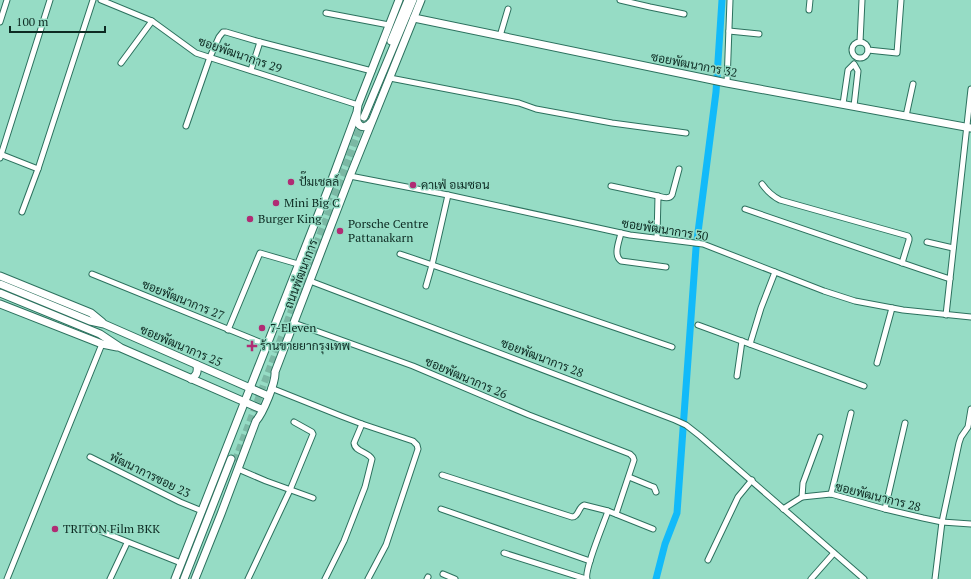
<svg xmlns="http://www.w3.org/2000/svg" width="971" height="579" viewBox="0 0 971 579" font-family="'PT Serif',Sarabun,serif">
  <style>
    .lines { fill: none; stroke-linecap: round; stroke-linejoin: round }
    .canal { stroke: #12baf9; stroke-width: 7 }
    .secondary-tunnel { stroke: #7bb8a4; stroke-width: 7; stroke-dasharray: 7 3.5; stroke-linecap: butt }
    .street-casing { stroke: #2c715e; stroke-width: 7 }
    .secondary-casing { stroke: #2c715e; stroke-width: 9 }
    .street { stroke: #fff; stroke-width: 5 }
    .secondary { stroke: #fff; stroke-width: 7 }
    .poi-dot { fill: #b02c74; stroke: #96dcc5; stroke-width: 1.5 }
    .labels { text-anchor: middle; stroke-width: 3; stroke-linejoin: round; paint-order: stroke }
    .street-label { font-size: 12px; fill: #0d2a22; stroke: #96dcc5 }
    .poi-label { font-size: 12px; fill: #0d2a22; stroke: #96dcc5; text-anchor: start }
  </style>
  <rect width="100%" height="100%" fill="#96dcc5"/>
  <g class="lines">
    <polyline class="canal" points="656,579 665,544 677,513 696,248 716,92 722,0"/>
    <polyline class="secondary-tunnel" points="235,461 364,117"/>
    <defs>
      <g id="street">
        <polyline points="101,0 152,21 196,53 358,105"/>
        <polyline points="620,0 650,7 684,14"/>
        <polyline points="809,10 810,0"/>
        <polyline points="326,13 389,25"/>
        <polyline points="0,22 7,0"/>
        <polyline points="729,31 759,34"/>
        <polyline points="500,36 508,9"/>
        <polyline points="860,42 862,0"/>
        <circle cx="860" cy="50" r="8"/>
        <polyline points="868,50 897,53 901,0"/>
        <polyline points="121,63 152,21"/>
        <polyline points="251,70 260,42"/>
        <polyline points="390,78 519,103 536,109 612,123 686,133"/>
        <polyline points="727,83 730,0"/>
        <polyline points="843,104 848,70 854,64 858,71 854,106"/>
        <polyline points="906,116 913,84"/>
        <polyline points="186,126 210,57 219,37 223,32 226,32 260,42 372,71"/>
        <polyline points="0,154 38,169"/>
        <polyline points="0,158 50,0"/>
        <polyline points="350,176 448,195 630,235 703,244 824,291 855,301 903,310 971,317"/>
        <path d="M 762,184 C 767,191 772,196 780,200 L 908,236 L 909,238 L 909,240 L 902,263"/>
        <polyline points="611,186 658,196"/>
        <polyline points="745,209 920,269 950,279"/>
        <polyline points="22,212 38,169 93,0"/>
        <path d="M 621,233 C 619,242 613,255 621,261 L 666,267"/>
        <path d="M 657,238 L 658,196 C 662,197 669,200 672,195 L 679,169"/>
        <polyline points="927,242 953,248"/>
        <polyline points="400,254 672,347"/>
        <polyline points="92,274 267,345"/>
        <polyline points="310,281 675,420 686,425 700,436 864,579"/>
        <polyline points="426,286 432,265 448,195"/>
        <polyline points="946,315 971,89"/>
        <polyline points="294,323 413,366 529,415 630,454 633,457 634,460 616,514"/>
        <polyline points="698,325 864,386"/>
        <polyline points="228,330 257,260 260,253 298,264"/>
        <polyline points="750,344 761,308 775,272"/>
        <polyline points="877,363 892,308"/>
        <polyline points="737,376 742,341"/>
        <path d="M 271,388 L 341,416 L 362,424 L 354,443 C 355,452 367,451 372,459 L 365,487 L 344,541 L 325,579"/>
        <polyline points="362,424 413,441 417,445 418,449 386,545 368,579"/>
        <polyline points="90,457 180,502 202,511"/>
        <polyline points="238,469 266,481 313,498"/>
        <path d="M 442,475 L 572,517 C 579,517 578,507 584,505 L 608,511 L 653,529"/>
        <polyline points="629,477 651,486 654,487 656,492"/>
        <polyline points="831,494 851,413"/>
        <polyline points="802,497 803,483 820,437"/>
        <polyline points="441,509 590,561"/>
        <polyline points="783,509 802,497 831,494 885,509 923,518 942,522 971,524"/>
        <polyline points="885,509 905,423"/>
        <polyline points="90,527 181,563"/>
        <polyline points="504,553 586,579"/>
        <polyline points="708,560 738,497 752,480"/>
        <polyline points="443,574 455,579"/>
        <polyline points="7,579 102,344"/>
        <polyline points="110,579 127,543"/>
        <polyline points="248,579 290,490 313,434 312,432 294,422"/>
        <polyline points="427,579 428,577"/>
        <path d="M 587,579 C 584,570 604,523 608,511"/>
        <polyline points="811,579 834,553"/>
        <polyline points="935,579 942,522 959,443 961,437 968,427 971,409"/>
      </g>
      <g id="secondary">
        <polyline points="414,18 727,83 971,128"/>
        <polyline points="391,41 408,0"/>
        <path d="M 357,114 C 357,116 357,119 357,121 C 360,129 367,128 371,122"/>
        <polyline points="364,117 413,0"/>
        <polyline points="0,276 91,313 102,322"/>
        <polyline points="0,284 90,321 104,324 266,395"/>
        <polyline points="0,293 100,334 121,348 261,409"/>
        <polyline points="0,304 102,344 117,347"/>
        <path d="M 191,379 C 197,375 198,372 197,365"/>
        <polyline points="175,579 331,182 357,112 358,105 399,0"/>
        <polyline points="184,579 231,459"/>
        <path d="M 195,579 L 221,514 L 256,421 C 263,413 276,382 275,372 L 350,176 L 421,0"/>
      </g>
    </defs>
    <use href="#street" class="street-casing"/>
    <use href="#secondary" class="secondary-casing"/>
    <use href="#street" class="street"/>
    <use href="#secondary" class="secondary"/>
  </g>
  <g class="poi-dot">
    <circle cx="291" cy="182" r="4"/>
    <circle cx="413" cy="185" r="4"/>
    <circle cx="276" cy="203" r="4"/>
    <circle cx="250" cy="219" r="4"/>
    <circle cx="340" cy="231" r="4"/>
    <circle cx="262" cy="328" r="4"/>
    <path d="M250 340h4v4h4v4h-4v4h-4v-4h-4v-4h4z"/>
    <circle cx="55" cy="529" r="4"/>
  </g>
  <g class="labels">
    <g class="street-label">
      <text transform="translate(240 55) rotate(19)" y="4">ซอยพัฒนาการ 29</text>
      <text transform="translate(694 65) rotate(11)" y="4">ซอยพัฒนาการ 32</text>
      <text transform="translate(665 230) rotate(9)" y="4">ซอยพัฒนาการ 30</text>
      <text transform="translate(301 274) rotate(-69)" y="4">ถนนพัฒนาการ</text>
      <text transform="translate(183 300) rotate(22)" y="4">ซอยพัฒนาการ 27</text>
      <text transform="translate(181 346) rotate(23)" y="4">ซอยพัฒนาการ 25</text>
      <text transform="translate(542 358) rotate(21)" y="4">ซอยพัฒนาการ 28</text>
      <text transform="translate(466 378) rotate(23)" y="4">ซอยพัฒนาการ 26</text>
      <text transform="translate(150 475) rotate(26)" y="4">พัฒนาการซอย 23</text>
      <text transform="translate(878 497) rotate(14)" y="4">ซอยพัฒนาการ 28</text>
    </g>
    <g class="poi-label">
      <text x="299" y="186">ปั๊มเชลล์</text>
      <text x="421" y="189">คาเฟ่ อเมซอน</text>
      <text x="284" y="207">Mini Big C</text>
      <text x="258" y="223">Burger King</text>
      <text x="348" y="228">Porsche Centre<tspan x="348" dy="14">Pattanakarn</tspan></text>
      <text x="270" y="332">7-Eleven</text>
      <text x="260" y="350">ร้านขายยากรุงเทพ</text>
      <text x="63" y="533">TRITON Film BKK</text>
    </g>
  </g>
  <path d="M10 26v6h95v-6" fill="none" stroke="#0d2a22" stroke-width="2"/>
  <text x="16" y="26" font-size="12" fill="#0d2a22" stroke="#96dcc5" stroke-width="3" paint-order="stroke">100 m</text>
</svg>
